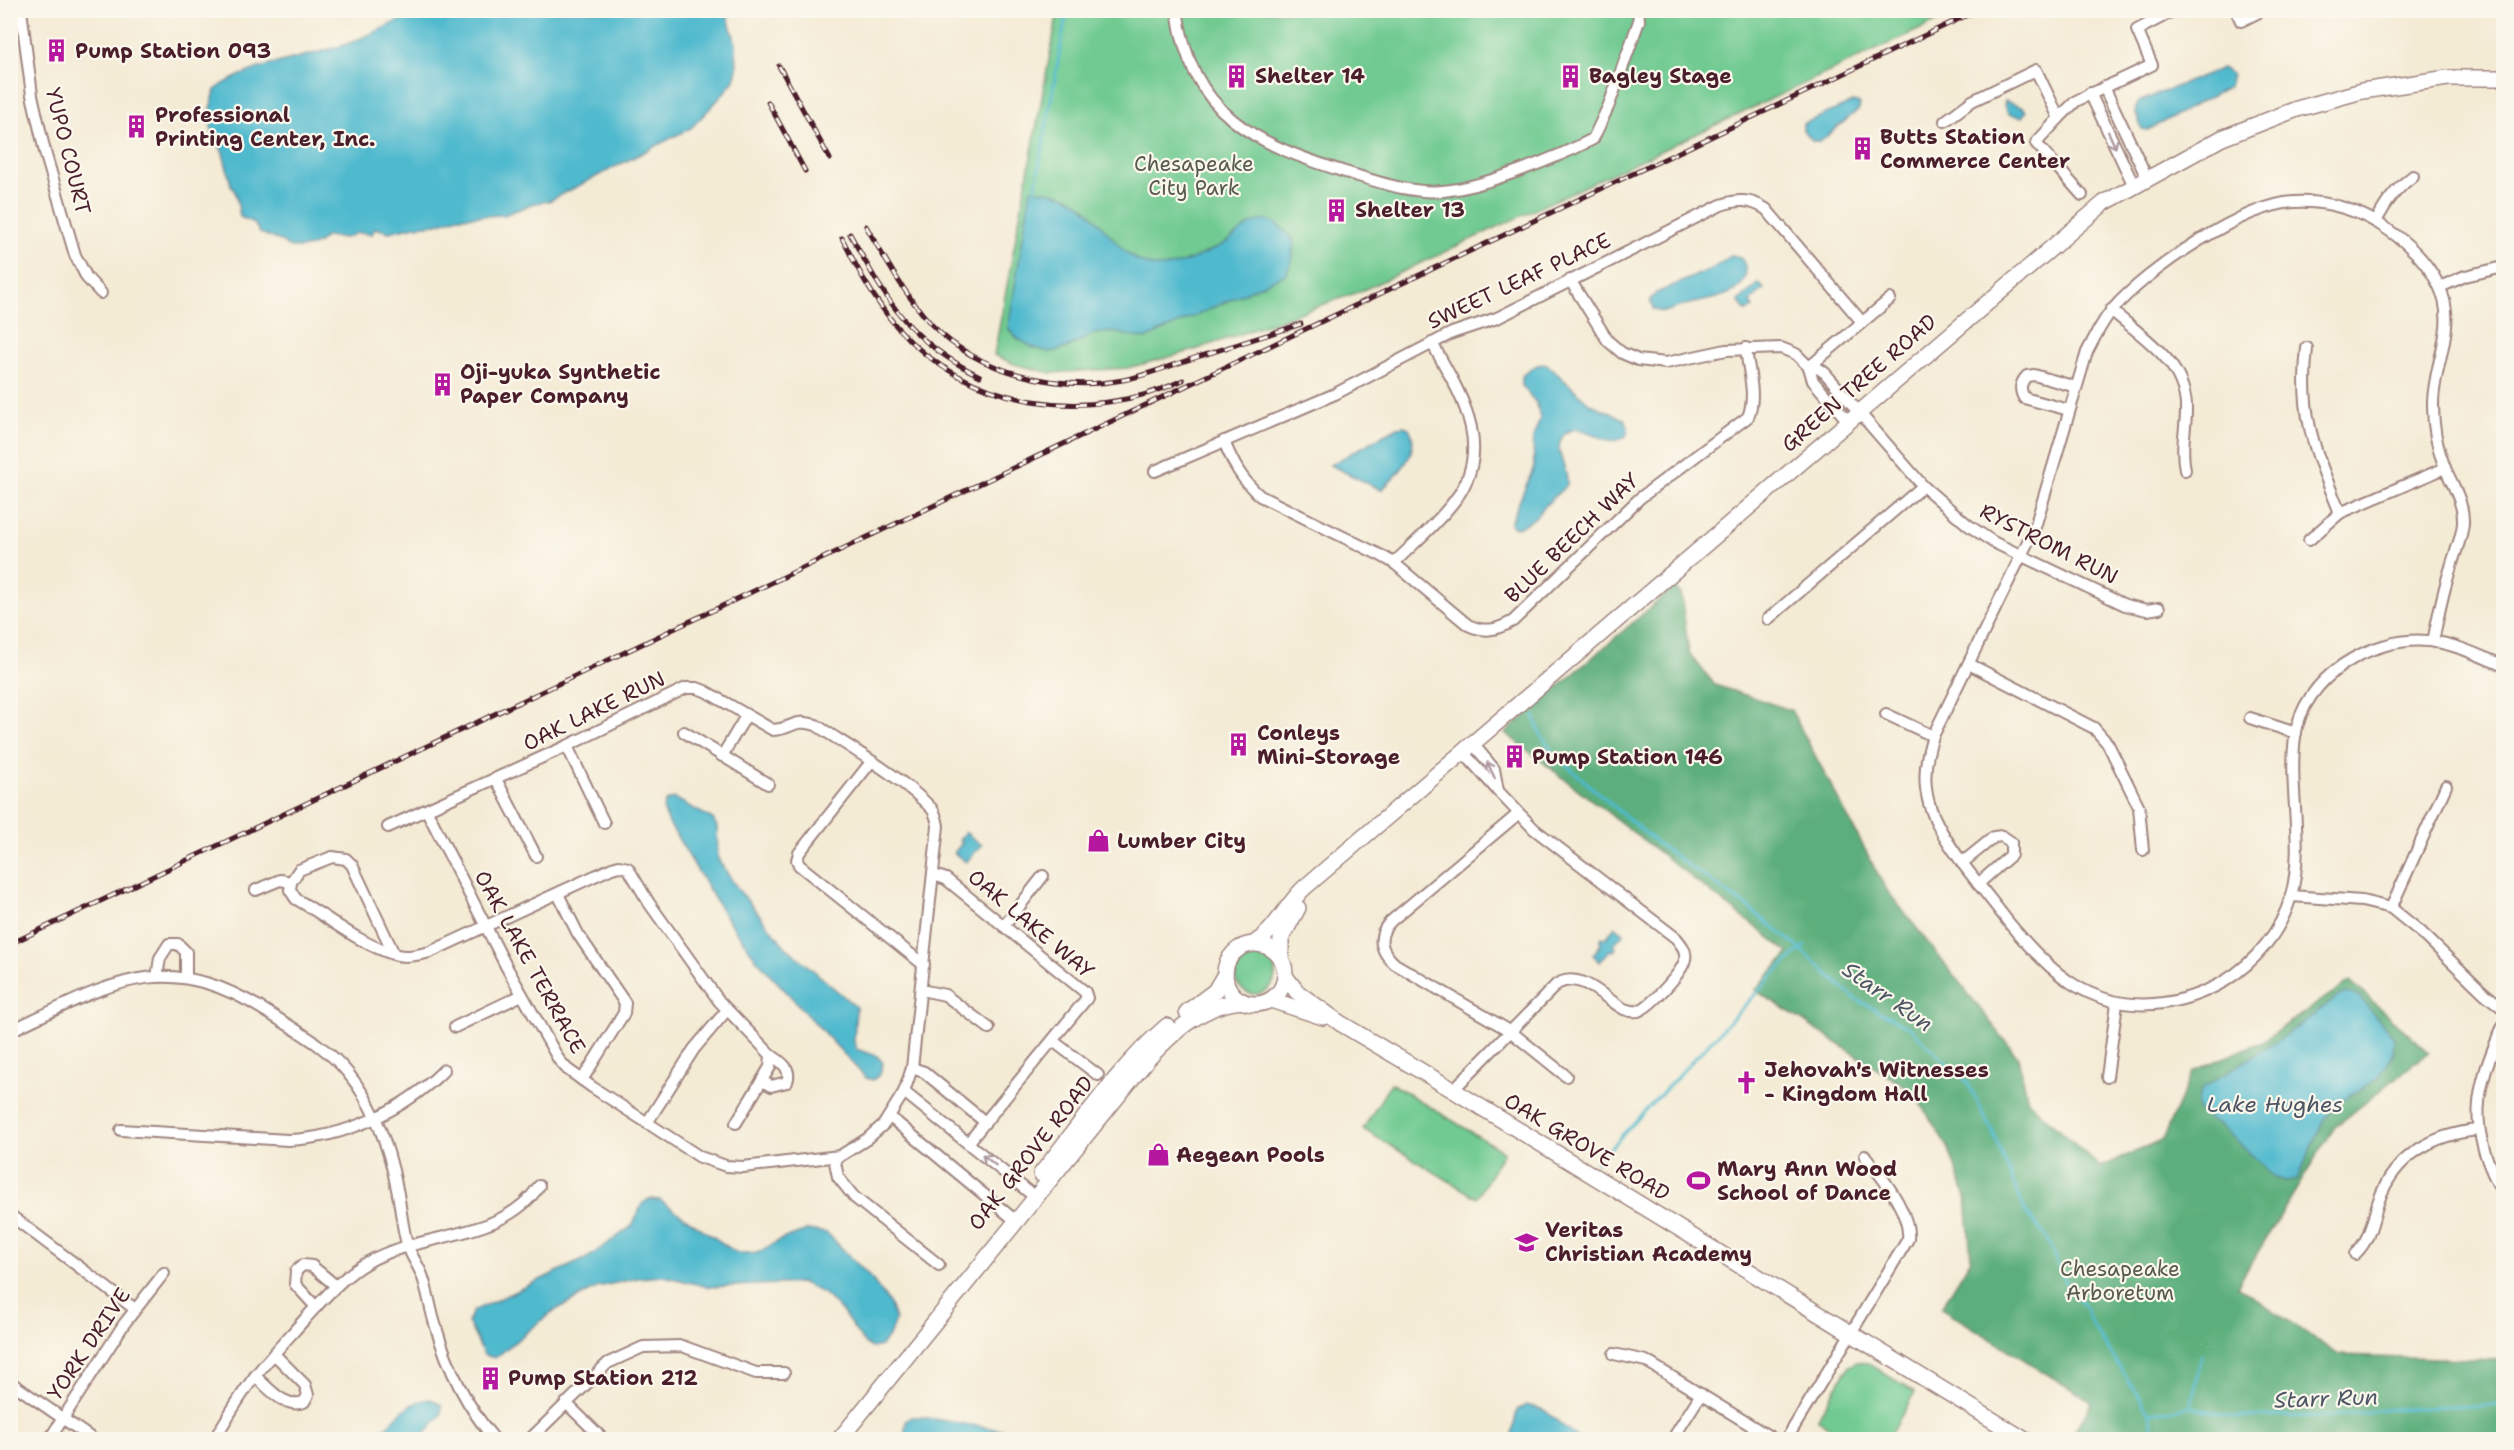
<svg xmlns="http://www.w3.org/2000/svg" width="2514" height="1450" viewBox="0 0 2514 1450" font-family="'Shantell Sans',sans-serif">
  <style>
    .green { fill: #70ca91; stroke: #5d745e; stroke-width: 1.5 }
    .forest { fill: #5cae7b; stroke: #536653; stroke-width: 1.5 }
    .water { fill: #50b9ce; stroke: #4d6c7c; stroke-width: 1.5 }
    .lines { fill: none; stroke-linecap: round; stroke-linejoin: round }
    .stream { stroke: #50b9ce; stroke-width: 3 }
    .street-casing { stroke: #9f8580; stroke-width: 14 }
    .secondary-casing { stroke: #9f8580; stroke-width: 18 }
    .street { stroke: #fff; stroke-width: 10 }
    .secondary { stroke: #fff; stroke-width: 15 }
    .rail-casing { stroke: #4a1f2b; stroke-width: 5 }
    .rail { stroke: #fbf7ec; stroke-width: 3; stroke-dasharray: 9; stroke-linecap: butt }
    .oneway { stroke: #ae9aa0 }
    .labels { text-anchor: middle; stroke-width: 4.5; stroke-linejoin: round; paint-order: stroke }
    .poi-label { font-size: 21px; font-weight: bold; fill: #4a1f2b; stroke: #fbf7ec; text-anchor: start }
    .street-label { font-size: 21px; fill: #4a1f2b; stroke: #fbf7ec }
    .park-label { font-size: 21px; fill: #575b4f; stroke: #fbf7ec }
    .water-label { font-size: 22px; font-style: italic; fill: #4c5564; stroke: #fbf7ec }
  </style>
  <rect width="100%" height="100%" fill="#fbf7ec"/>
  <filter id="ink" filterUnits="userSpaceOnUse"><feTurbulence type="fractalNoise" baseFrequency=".0167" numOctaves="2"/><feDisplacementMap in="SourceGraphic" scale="12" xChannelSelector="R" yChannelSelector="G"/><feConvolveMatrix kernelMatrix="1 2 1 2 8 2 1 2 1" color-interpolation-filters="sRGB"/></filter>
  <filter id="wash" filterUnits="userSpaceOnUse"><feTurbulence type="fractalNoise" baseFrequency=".008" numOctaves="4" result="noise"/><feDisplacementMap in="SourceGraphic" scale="24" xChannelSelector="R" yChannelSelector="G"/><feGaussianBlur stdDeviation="1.35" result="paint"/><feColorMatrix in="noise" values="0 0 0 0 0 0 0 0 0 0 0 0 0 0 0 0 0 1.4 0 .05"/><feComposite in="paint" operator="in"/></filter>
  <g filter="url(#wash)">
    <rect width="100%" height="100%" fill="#f4ebd5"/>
    <g class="green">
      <polygon points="1058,11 1959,11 1361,291 1195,350 1128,368 1051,373 1014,364 994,355"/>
      <circle cx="1255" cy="974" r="20"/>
      <polygon points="1391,1083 1504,1152 1477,1198 1363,1129"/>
      <polygon points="1857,1362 1867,1363 1915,1392 1888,1439 1847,1439 1817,1419 1849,1366"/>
    </g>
    <polygon class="forest" points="1674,587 1681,594 1689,653 1715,685 1791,710 1886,889 2018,1057 2028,1101 2100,1167 2162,1140 2193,1071 2261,1042 2350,981 2428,1052 2334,1128 2237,1286 2339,1355 2503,1360 2503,1439 2071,1439 2092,1402 1941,1308 1971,1259 1966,1197 1948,1147 1913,1092 1755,990 1789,953 1505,733"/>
    <g class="water">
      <path d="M 421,10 L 726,11 L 736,44 L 737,70 L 733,82 L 717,101 L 691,128 L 549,201 L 535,203 L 504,215 L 458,217 L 437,224 L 415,226 L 389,232 L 375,228 L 372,234 L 357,233 L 345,238 L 326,236 C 317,248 300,250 286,246 L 283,242 L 260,233 L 254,223 L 240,217 L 236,194 L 231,185 L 223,153 L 213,133 L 210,123 L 210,113 L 215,90 C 249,63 307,59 349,43 C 373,34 397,21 421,10 Z"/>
      <polygon points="2222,68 2232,74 2229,87 2148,130 2142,129 2135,111 2138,102"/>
      <polygon points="2005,101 2024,108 2026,112 2022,117 2009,114 2004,105"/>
      <polygon points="1853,102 1860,104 1859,109 1821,141 1813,141 1803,130 1803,124"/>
      <path d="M 1031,189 C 1043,191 1060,192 1071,198 C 1103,215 1120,266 1161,267 C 1178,267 1210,252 1225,243 C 1238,235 1252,217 1269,221 C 1279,223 1287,233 1294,241 L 1292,261 L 1286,274 L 1145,339 L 1113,332 L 1094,334 L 1066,348 L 1050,352 L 1034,348 L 1018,339 L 1008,328 Z"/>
      <path d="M 1732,255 C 1740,256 1743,259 1745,266 C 1752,296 1707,300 1689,304 C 1677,306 1666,316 1653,309 L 1650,300 L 1656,293 L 1715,267 Z"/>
      <polygon points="1759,283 1764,289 1750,301 1753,308 1746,311 1738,301"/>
      <path d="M 1547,364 L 1589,403 L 1626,420 L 1628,429 L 1626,436 C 1606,452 1586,420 1567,432 C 1548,448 1570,467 1567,485 C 1561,491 1554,496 1549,502 C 1537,514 1532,524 1515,528 L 1510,523 L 1534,467 L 1533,438 L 1540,419 L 1537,404 L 1522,386 L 1522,376 L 1537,365 Z"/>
      <path d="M 1404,426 L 1409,428 C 1422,451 1398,475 1381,490 L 1330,465 L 1398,427 Z"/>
      <polygon points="674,798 713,819 717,827 718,859 737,888 785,946 856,1007 854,1042 856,1049 877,1056 883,1063 880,1074 873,1080 866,1078 757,960 723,913 670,825 663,810 666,801"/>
      <polygon points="965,832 982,845 966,862 954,853 962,843 959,840"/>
      <polygon points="1615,926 1624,933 1614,944 1616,948 1614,951 1610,950 1600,962 1593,955 1601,944 1600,940 1602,937 1606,938"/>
      <polygon points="2348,993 2359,997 2394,1037 2393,1055 2378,1079 2338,1102 2324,1119 2297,1180 2286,1182 2276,1178 2223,1128 2204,1116 2197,1109 2197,1101 2202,1088 2276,1042 2341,995"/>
      <polygon points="649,1199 660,1200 737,1253 757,1253 782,1239 807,1230 827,1233 871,1278 890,1304 895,1320 890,1334 881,1346 872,1348 864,1343 841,1310 823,1293 803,1283 708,1287 664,1276 638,1278 598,1287 552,1312 495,1358 484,1355 468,1322 473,1311 587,1258 632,1226 642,1204"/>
      <path d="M 431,1399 L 442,1406 L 441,1415 L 420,1439 L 376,1439 C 391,1422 407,1400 431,1399 Z"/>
      <polygon points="1526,1405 1544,1410 1579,1439 1511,1439 1517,1410"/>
      <polygon points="912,1417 921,1417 1059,1439 904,1439 906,1421"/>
    </g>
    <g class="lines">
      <g class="stream">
        <polyline points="1035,190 1067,10"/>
        <polyline points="1534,716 1541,735 1556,756 1619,811 1657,843 1746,906 1798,947 1854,998 1910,1028 1967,1082 1992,1130 2025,1211 2046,1237 2065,1282 2086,1309 2092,1325 2150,1413 2191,1407 2232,1417 2335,1416 2393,1409 2504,1405"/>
        <polyline points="1597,1162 1779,969 1805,945"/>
        <polyline points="2191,1407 2202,1354"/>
        <polyline points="2150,1413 2154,1440"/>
      </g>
    </g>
  </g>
  <g filter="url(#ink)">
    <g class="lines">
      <defs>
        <g id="street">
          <polyline points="21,10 32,95 45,152 75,255 87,278 101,293"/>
          <path d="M 1177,10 C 1191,115 1254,143 1345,172 C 1376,181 1410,194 1443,191 C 1481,188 1559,157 1593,139 L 1609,105 L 1639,21 L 1638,10"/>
          <polyline points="2236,10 2241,21 2263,10"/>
          <polyline points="2104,87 2147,178"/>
          <polyline points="2090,93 2134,186"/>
          <polyline points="2059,118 2036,143 2082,195"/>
          <polyline points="1945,121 1972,101 2036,70 2059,118 2076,101 2152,65 2137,30 2175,10"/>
          <path d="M 2376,222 C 2386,202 2396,189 2413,176"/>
          <polyline points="1570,280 1608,341 1622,353 1638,360 1666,363 1726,350 1781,348 1796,354 1809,367 1890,299"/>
          <polyline points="2440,287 2465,276 2504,267"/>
          <path d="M 2111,310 C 2142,337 2183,360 2186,405 C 2187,428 2180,444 2185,470"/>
          <path d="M 2307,348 C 2299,417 2315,450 2340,513"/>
          <path d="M 2069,410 L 2024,398 C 2019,389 2020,383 2027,376 L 2034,375 L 2076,387"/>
          <polyline points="1848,421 1813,381 1809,367 1818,368 1825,373 1923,486 1968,525 1993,542 2125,605 2147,610 2159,608"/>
          <path d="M 1224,441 C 1233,464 1242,480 1260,496 L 1380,555 L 1394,563 L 1468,625 C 1485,633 1497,630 1513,621 L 1640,498 L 1748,417 C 1757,395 1748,371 1746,348"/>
          <path d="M 1155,471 L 1335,394 L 1452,333 L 1497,318 L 1721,205 C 1738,199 1750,199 1766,209 L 1862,322"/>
          <polyline points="2309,540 2340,513 2445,468"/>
          <path d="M 1394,563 C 1414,543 1438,523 1455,500 C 1496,446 1459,392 1432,343"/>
          <polyline points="1768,619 1923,486"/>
          <path d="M 2433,642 C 2438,616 2443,591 2451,567 C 2455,552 2462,538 2463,523 C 2464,503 2453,486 2445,468 C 2437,448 2433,427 2433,406 C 2432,365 2459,327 2439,286 C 2428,263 2408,243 2387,229 C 2359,210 2328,200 2294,202 C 2242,205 2147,270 2113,309 C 2102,321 2095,337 2087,352 L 2035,527 L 1933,736 C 1914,791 1932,820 1963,864 C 1978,884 1994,903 2009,923 C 2048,970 2088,1009 2154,1004 C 2179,1002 2203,994 2225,981 C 2255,962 2281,932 2291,896 C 2305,845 2288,790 2295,737 C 2303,677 2371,636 2428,641 C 2454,643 2480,656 2504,666"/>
          <polyline points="1969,664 2094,728 2108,744 2139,807 2143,850"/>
          <polyline points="1886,714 1933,736"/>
          <polyline points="2250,718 2296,733"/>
          <polyline points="684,732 768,784"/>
          <polyline points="567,746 604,823"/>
          <polyline points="1464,753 1498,791 1494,769 1473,744"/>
          <polyline points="722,756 746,716"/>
          <polyline points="871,762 799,853 797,860 799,865 924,965"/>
          <polyline points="496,779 536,856"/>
          <path d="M 1518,814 L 1391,921 C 1376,936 1380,951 1395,964 L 1510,1031 L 1566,1076"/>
          <path d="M 388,827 L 567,746 L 686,688 L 697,688 L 705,691 L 773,730 C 793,729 793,718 816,725 C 852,749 902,777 932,809 C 936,814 937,820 938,826 L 912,1068 L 904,1092 L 884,1124 L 867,1139 L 840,1156 L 743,1167 L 726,1166 L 700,1157 L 592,1087 L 567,1069 L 559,1060 L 506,966 L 427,811"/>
          <polyline points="1962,863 1994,837 2002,836 2011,842 2011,855 1978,884"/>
          <polyline points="934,875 946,879 1085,992 1087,998 968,1143"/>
          <path d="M 291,882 L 290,890 L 296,899 C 328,917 358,943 393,954 C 405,958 418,955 430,952 L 612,868 L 619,866 L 628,868 L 649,903 L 719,1001 L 771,1055 L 770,1067 L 736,1123"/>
          <polyline points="256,890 280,880 291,882 299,870 332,857 346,859 352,865 394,954"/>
          <polyline points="558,894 578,934 625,1003 624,1013 582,1080"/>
          <polyline points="2291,896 2362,901 2391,908 2422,933 2484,993 2504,1009"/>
          <polyline points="2391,908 2446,786"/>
          <polyline points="1004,926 1043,876"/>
          <polyline points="157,977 160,958 169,944 178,944 186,952 186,978"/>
          <polyline points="921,990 945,995 989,1028"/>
          <path d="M 2504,1024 C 2474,1090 2466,1129 2504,1195"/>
          <polyline points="455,1027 522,995"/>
          <path d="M 10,1031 C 114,982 165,946 272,1015 C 299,1032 328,1048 348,1073 C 375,1106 389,1147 397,1189 C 401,1207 402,1229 408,1247 C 412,1257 418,1265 422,1275 C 428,1291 430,1308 435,1324 C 447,1366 466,1406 495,1440"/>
          <polyline points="1053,1041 1098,1075"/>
          <polyline points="912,1068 924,1072 985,1122"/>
          <polyline points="2107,1077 2117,1003"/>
          <path d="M 762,1081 L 771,1086 L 787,1082 C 792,1068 781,1062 771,1055"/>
          <path d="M 1453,1090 L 1557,984 C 1582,970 1603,998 1624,1009 C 1629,1011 1633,1012 1638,1011 C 1650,1007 1683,972 1685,959 C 1687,951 1681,944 1676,938 L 1534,829 L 1498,791"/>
          <polyline points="904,1092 1035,1197"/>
          <polyline points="890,1117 1016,1221"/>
          <polyline points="647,1123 694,1049 727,1010"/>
          <path d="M 121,1130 L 288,1140 C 345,1138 404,1110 444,1070"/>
          <polyline points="834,1157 838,1177 854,1197 939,1265"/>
          <polyline points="10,1215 135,1309"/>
          <path d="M 2355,1254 C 2371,1239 2372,1220 2379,1200 C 2395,1155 2434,1134 2479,1130"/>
          <polyline points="316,1307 295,1284 296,1271 303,1265 312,1266 336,1286"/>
          <polyline points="1614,1354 1646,1361 1775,1440"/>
          <path d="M 255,1376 C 269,1388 284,1409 304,1402 L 308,1395 L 305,1385 L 274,1354"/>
          <polyline points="10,1382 94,1440"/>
          <polyline points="566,1403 604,1440"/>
          <polyline points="49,1440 124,1324 164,1273"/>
          <path d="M 214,1440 C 227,1418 240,1395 256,1375 C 271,1356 288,1338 304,1320 C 323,1299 343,1276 368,1262 C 419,1232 503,1241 539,1186"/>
          <polyline points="529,1440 608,1363 643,1347 682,1346 756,1373 784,1373"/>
          <polyline points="1672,1440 1701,1394"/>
          <path d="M 1786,1440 L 1908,1239 C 1911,1213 1881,1175 1865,1156"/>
        </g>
        <g id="secondary">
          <path d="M 1255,943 C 1276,930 1286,905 1304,888 L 2104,203 L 2222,138 L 2297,109 L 2362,91 L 2448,78 L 2504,78"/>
          <circle cx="1255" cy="974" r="30"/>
          <polyline points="1281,957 1281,939 1298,908"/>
          <polyline points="1285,976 1297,992 1340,1023 1453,1090 2025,1440"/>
          <polyline points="1271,1000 1323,1017"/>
          <polyline points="1187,1012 1215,991 1225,974"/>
          <path d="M 1041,1174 C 1081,1124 1118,1068 1167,1026"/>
          <path d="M 839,1440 L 1147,1060 C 1173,1032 1203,1004 1242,1001"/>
        </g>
      </defs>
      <use href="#street" class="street-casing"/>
      <use href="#secondary" class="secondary-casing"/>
      <use href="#street" class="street"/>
      <use href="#secondary" class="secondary"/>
      <defs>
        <g id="rail">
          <polyline points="779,66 830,159"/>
          <polyline points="768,102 805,171"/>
          <path d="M 866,226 C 886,261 905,295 932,325 C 978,373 1059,392 1123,380 C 1145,376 1167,367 1188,360 C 1226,348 1264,336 1301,324"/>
          <path d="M 850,234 C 887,301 908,341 980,376"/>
          <path d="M 842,238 C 858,270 874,300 897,327 C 967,408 1089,425 1183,380"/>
          <polyline points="10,944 1978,10"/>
        </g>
      </defs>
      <use href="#rail" class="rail-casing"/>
      <use href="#rail" class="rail"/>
    </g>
    <defs><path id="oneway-shaft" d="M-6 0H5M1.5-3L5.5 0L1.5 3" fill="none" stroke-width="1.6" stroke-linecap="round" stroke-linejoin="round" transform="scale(1.5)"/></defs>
    <g class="oneway">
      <use href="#oneway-shaft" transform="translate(2112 140) rotate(65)"/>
      <use href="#oneway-shaft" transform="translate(1491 770) rotate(-115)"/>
      <use href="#oneway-shaft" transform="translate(989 1160) rotate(-141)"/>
    </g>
  </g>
  <defs>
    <symbol id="building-bare" viewBox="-9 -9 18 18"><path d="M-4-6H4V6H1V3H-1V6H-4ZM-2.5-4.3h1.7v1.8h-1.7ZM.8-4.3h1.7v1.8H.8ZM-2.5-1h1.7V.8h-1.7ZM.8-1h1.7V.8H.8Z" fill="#b5179e" stroke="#fbf7ec" stroke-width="2.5" paint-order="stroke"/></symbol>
    <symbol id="shop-bare" viewBox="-9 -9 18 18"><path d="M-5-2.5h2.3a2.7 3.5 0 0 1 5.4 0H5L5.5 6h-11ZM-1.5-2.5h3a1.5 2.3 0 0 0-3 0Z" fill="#b5179e" stroke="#fbf7ec" stroke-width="2.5" paint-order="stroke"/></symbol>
    <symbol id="church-bare" viewBox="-9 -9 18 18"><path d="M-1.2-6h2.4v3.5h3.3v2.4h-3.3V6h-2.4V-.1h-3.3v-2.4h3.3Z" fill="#b5179e" stroke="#fbf7ec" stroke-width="2.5" paint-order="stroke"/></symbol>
    <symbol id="stadium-bare" viewBox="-9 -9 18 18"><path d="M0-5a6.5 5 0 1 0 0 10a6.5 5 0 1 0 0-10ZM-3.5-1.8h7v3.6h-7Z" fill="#b5179e" stroke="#fbf7ec" stroke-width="2.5" paint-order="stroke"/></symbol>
    <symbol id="school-bare" viewBox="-9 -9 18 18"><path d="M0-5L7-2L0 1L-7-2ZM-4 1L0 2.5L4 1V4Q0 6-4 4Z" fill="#b5179e" stroke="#fbf7ec" stroke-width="2.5" paint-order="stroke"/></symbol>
  </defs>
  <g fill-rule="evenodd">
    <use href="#building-bare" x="40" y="34" width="33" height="33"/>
    <use href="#building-bare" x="1220" y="60" width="33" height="33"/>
    <use href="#building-bare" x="1554" y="60" width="33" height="33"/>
    <use href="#building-bare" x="120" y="110" width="33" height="33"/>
    <use href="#building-bare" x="1846" y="132" width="33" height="33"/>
    <use href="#building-bare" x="1320" y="194" width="33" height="33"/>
    <use href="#building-bare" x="426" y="368" width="33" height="33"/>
    <use href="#building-bare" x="1222" y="728" width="33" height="33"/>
    <use href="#building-bare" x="1498" y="740" width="33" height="33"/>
    <use href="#shop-bare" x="1082" y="824" width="33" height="33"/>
    <use href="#church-bare" x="1730" y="1066" width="33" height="33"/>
    <use href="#shop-bare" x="1142" y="1138" width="33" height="33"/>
    <use href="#stadium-bare" x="1682" y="1164" width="33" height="33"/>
    <use href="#school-bare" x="1510" y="1226" width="33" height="33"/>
    <use href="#building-bare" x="474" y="1362" width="33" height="33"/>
  </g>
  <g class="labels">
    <g class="poi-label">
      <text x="75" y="58">Pump Station 093</text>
      <text x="1255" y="83">Shelter 14</text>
      <text x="1589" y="83">Bagley Stage</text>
      <text x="155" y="122">Professional<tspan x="155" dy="24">Printing Center, Inc.</tspan></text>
      <text x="1880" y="144">Butts Station<tspan x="1880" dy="24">Commerce Center</tspan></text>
      <text x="1355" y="217">Shelter 13</text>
      <text x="460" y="379">Oji-yuka Synthetic<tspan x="460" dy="24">Paper Company</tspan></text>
      <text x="1257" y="740">Conleys<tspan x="1257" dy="24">Mini-Storage</tspan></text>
      <text x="1532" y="764">Pump Station 146</text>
      <text x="1117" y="848">Lumber City</text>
      <text x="1764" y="1077">Jehovah's Witnesses<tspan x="1764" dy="24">- Kingdom Hall</tspan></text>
      <text x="1176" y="1162">Aegean Pools</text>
      <text x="1717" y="1176">Mary Ann Wood<tspan x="1717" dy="24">School of Dance</tspan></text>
      <text x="1545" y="1237">Veritas<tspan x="1545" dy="24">Christian Academy</tspan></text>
      <text x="508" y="1385">Pump Station 212</text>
    </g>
    <g class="street-label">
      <text transform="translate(68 151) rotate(76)" y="7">YUPO COURT</text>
      <text transform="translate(1519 281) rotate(-25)" y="7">SWEET LEAF PLACE</text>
      <text transform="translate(1859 383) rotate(-41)" y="7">GREEN TREE ROAD</text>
      <text transform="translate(1572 538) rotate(-44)" y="7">BLUE BEECH WAY</text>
      <text transform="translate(2049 544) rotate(27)" y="7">RYSTROM RUN</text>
      <text transform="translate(594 711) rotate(-26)" y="7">OAK LAKE RUN</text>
      <text transform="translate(1031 924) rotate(40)" y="7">OAK LAKE WAY</text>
      <text transform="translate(530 962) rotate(61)" y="7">OAK LAKE TERRACE</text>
      <text transform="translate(1587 1147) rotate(31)" y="7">OAK GROVE ROAD</text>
      <text transform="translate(1031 1153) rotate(-52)" y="7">OAK GROVE ROAD</text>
      <text transform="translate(89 1344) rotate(-56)" y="7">YORK DRIVE</text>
    </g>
    <g class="park-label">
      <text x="1194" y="171">Chesapeake<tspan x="1194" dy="24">City Park</tspan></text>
      <text x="2120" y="1276">Chesapeake<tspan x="2120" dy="24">Arboretum</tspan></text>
    </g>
    <g class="water-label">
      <text transform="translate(1888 996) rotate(35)" y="8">Starr Run</text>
      <text x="2275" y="1112">Lake Hughes</text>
      <text transform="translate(2326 1398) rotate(-2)" y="8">Starr Run</text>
    </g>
  </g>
  <rect width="2514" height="1450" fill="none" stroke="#fbf7ec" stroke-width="36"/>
</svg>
